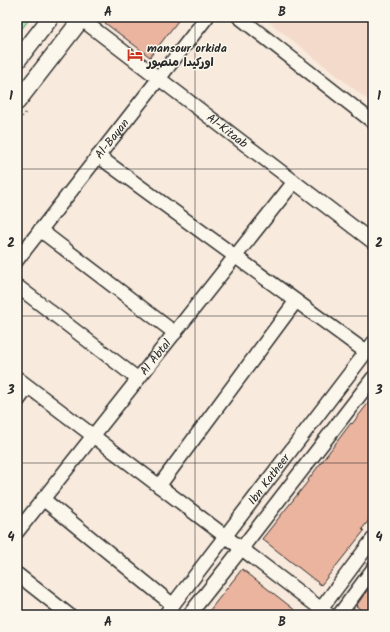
<svg xmlns="http://www.w3.org/2000/svg" width="390" height="632" viewBox="0 0 390 632" font-family="Kalam,'Playpen Sans Arabic',sans-serif">
  <style>
    .built { fill: #f4daca }
    .green { fill: #a0e6b2; stroke: #66886e }
    .building { fill: #eab49f; stroke: #2b2b2b }
    .lines { fill: none; stroke-linecap: round; stroke-linejoin: round }
    .minor-casing { stroke: #2b2b2b; stroke-width: 16 }
    .major-casing { stroke: #2b2b2b; stroke-width: 19 }
    .path { stroke: #2b2b2b; stroke-width: 1.5; stroke-dasharray: 1 3; stroke-linecap: butt }
    .minor { stroke: #fbf7ec; stroke-width: 13 }
    .major { stroke: #fbf7ec; stroke-width: 16 }
    .grid { fill: none; stroke: #2b2b2b; stroke-width: 1; stroke-opacity: 0.55 }
    .labels { text-anchor: middle; stroke-width: 3; stroke-linejoin: round; paint-order: stroke }
    .poi-label { font-size: 12px; font-weight: bold; fill: #2b2b2b; stroke: #fbf7ec; text-anchor: start }
    .street-label { font-size: 12px; fill: #2b2b2b; stroke: #fbf7ec }
    .neatline { fill: none; stroke: #2b2b2b; stroke-width: 1.5 }
    .grid-label { font-size: 13px; text-anchor: middle; font-weight: bold; fill: #2b2b2b }
  </style>
  <rect width="100%" height="100%" fill="#f8eadd"/>
  <filter id="ink" filterUnits="userSpaceOnUse"><feTurbulence type="fractalNoise" baseFrequency=".025" numOctaves="2"/><feDisplacementMap in="SourceGraphic" scale="8" xChannelSelector="R" yChannelSelector="G"/><feConvolveMatrix kernelMatrix="1 2 1 2 8 2 1 2 1" color-interpolation-filters="sRGB"/></filter>
  <g filter="url(#ink)">
    <polygon class="built" points="263,17 373,17 373,104"/>
    <polygon class="green" points="17,17 31,17 17,35"/>
    <g class="building">
      <polygon points="109,17 181,17 150,57 105,23"/>
      <polygon points="373,397 373,515 362,529 364,531 321,585 262,539 309,480 308,480 351,423 352,424"/>
      <polygon points="242,569 282,600 301,615 206,615"/>
      <polygon points="373,582 373,615 368,615 356,606"/>
    </g>
    <g class="lines">
      <defs>
        <g id="minor">
          <polyline points="239,17 373,122"/>
          <path id="s1" d="M 81,19 L 373,242"/>
          <polyline points="98,156 366,352"/>
          <polyline points="40,230 175,333"/>
          <path id="s2" d="M 17,260 L 207,17"/>
          <polyline points="17,286 138,379"/>
          <polyline points="17,378 329,615"/>
          <polyline points="17,402 28,387"/>
          <polyline points="159,486 296,301"/>
          <polyline points="43,499 173,605"/>
          <path id="s3" d="M 17,532 L 294,182"/>
          <polyline points="17,574 69,615"/>
          <polyline points="321,609 373,539"/>
          <path id="s4" d="M 165,615 L 373,343"/>
          <polyline points="189,615 242,548 373,378"/>
          <polyline points="339,615 373,569"/>
        </g>
        <g id="major">
          <polyline points="17,61 51,17"/>
          <polyline points="17,102 83,17"/>
        </g>
      </defs>
      <use href="#minor" class="minor-casing"/>
      <use href="#major" class="major-casing"/>
      <polyline class="path" points="17,123 27,111"/>
      <use href="#minor" class="minor"/>
      <use href="#major" class="major"/>
    </g>
  </g>
  <path class="grid" d="M 195,17 L 195,615M 17,169 L 373,169M 17,316 L 373,316M 17,463 L 373,463"/>
  <defs>
    <symbol id="hotel-bare" viewBox="-9 -9 18 18"><path d="M-6-4.5h1.5V1H6V5H4.5V3h-9V5H-6ZM-4 0a1.8 1.8 0 1 1 3.6 0ZM.5 0V-2.5h3Q6-2.5 6 0Z" fill="#c8321e" stroke="#fbf7ec" stroke-width="2.5" paint-order="stroke"/></symbol>
  </defs>
  <g fill-rule="evenodd">
    <use href="#hotel-bare" x="124" y="44" width="22" height="22"/>
  </g>
  <g class="labels">
    <g class="poi-label">
      <text x="147" y="52">mansour orkida<tspan x="147" dy="14">اوركيدا منصور</tspan></text>
    </g>
    <g class="street-label">
      <text dy="4" stroke="none"><textPath href="#s1" startOffset="184">Al-Kitaab</textPath></text>
      <text dy="4" stroke="none"><textPath href="#s2" startOffset="154">Al-Bayan</textPath></text>
      <text dy="4" stroke="none"><textPath href="#s3" startOffset="223">Al Abtal</textPath></text>
      <text dy="4" stroke="none"><textPath href="#s4" startOffset="171">Ibn Katheer</textPath></text>
    </g>
  </g>
  <rect width="390" height="632" fill="none" stroke="#fbf7ec" stroke-width="44"/>
  <rect x="22" y="22" width="346" height="588" class="neatline"/>
  <g class="grid-label">
    <text x="108" y="16">A</text>
    <text x="282" y="16">B</text>
    <text x="11" y="100">1</text>
    <text x="379" y="100">1</text>
    <text x="11" y="247">2</text>
    <text x="379" y="247">2</text>
    <text x="11" y="394">3</text>
    <text x="379" y="394">3</text>
    <text x="11" y="541">4</text>
    <text x="379" y="541">4</text>
    <text x="108" y="626">A</text>
    <text x="282" y="626">B</text>
  </g>
</svg>
